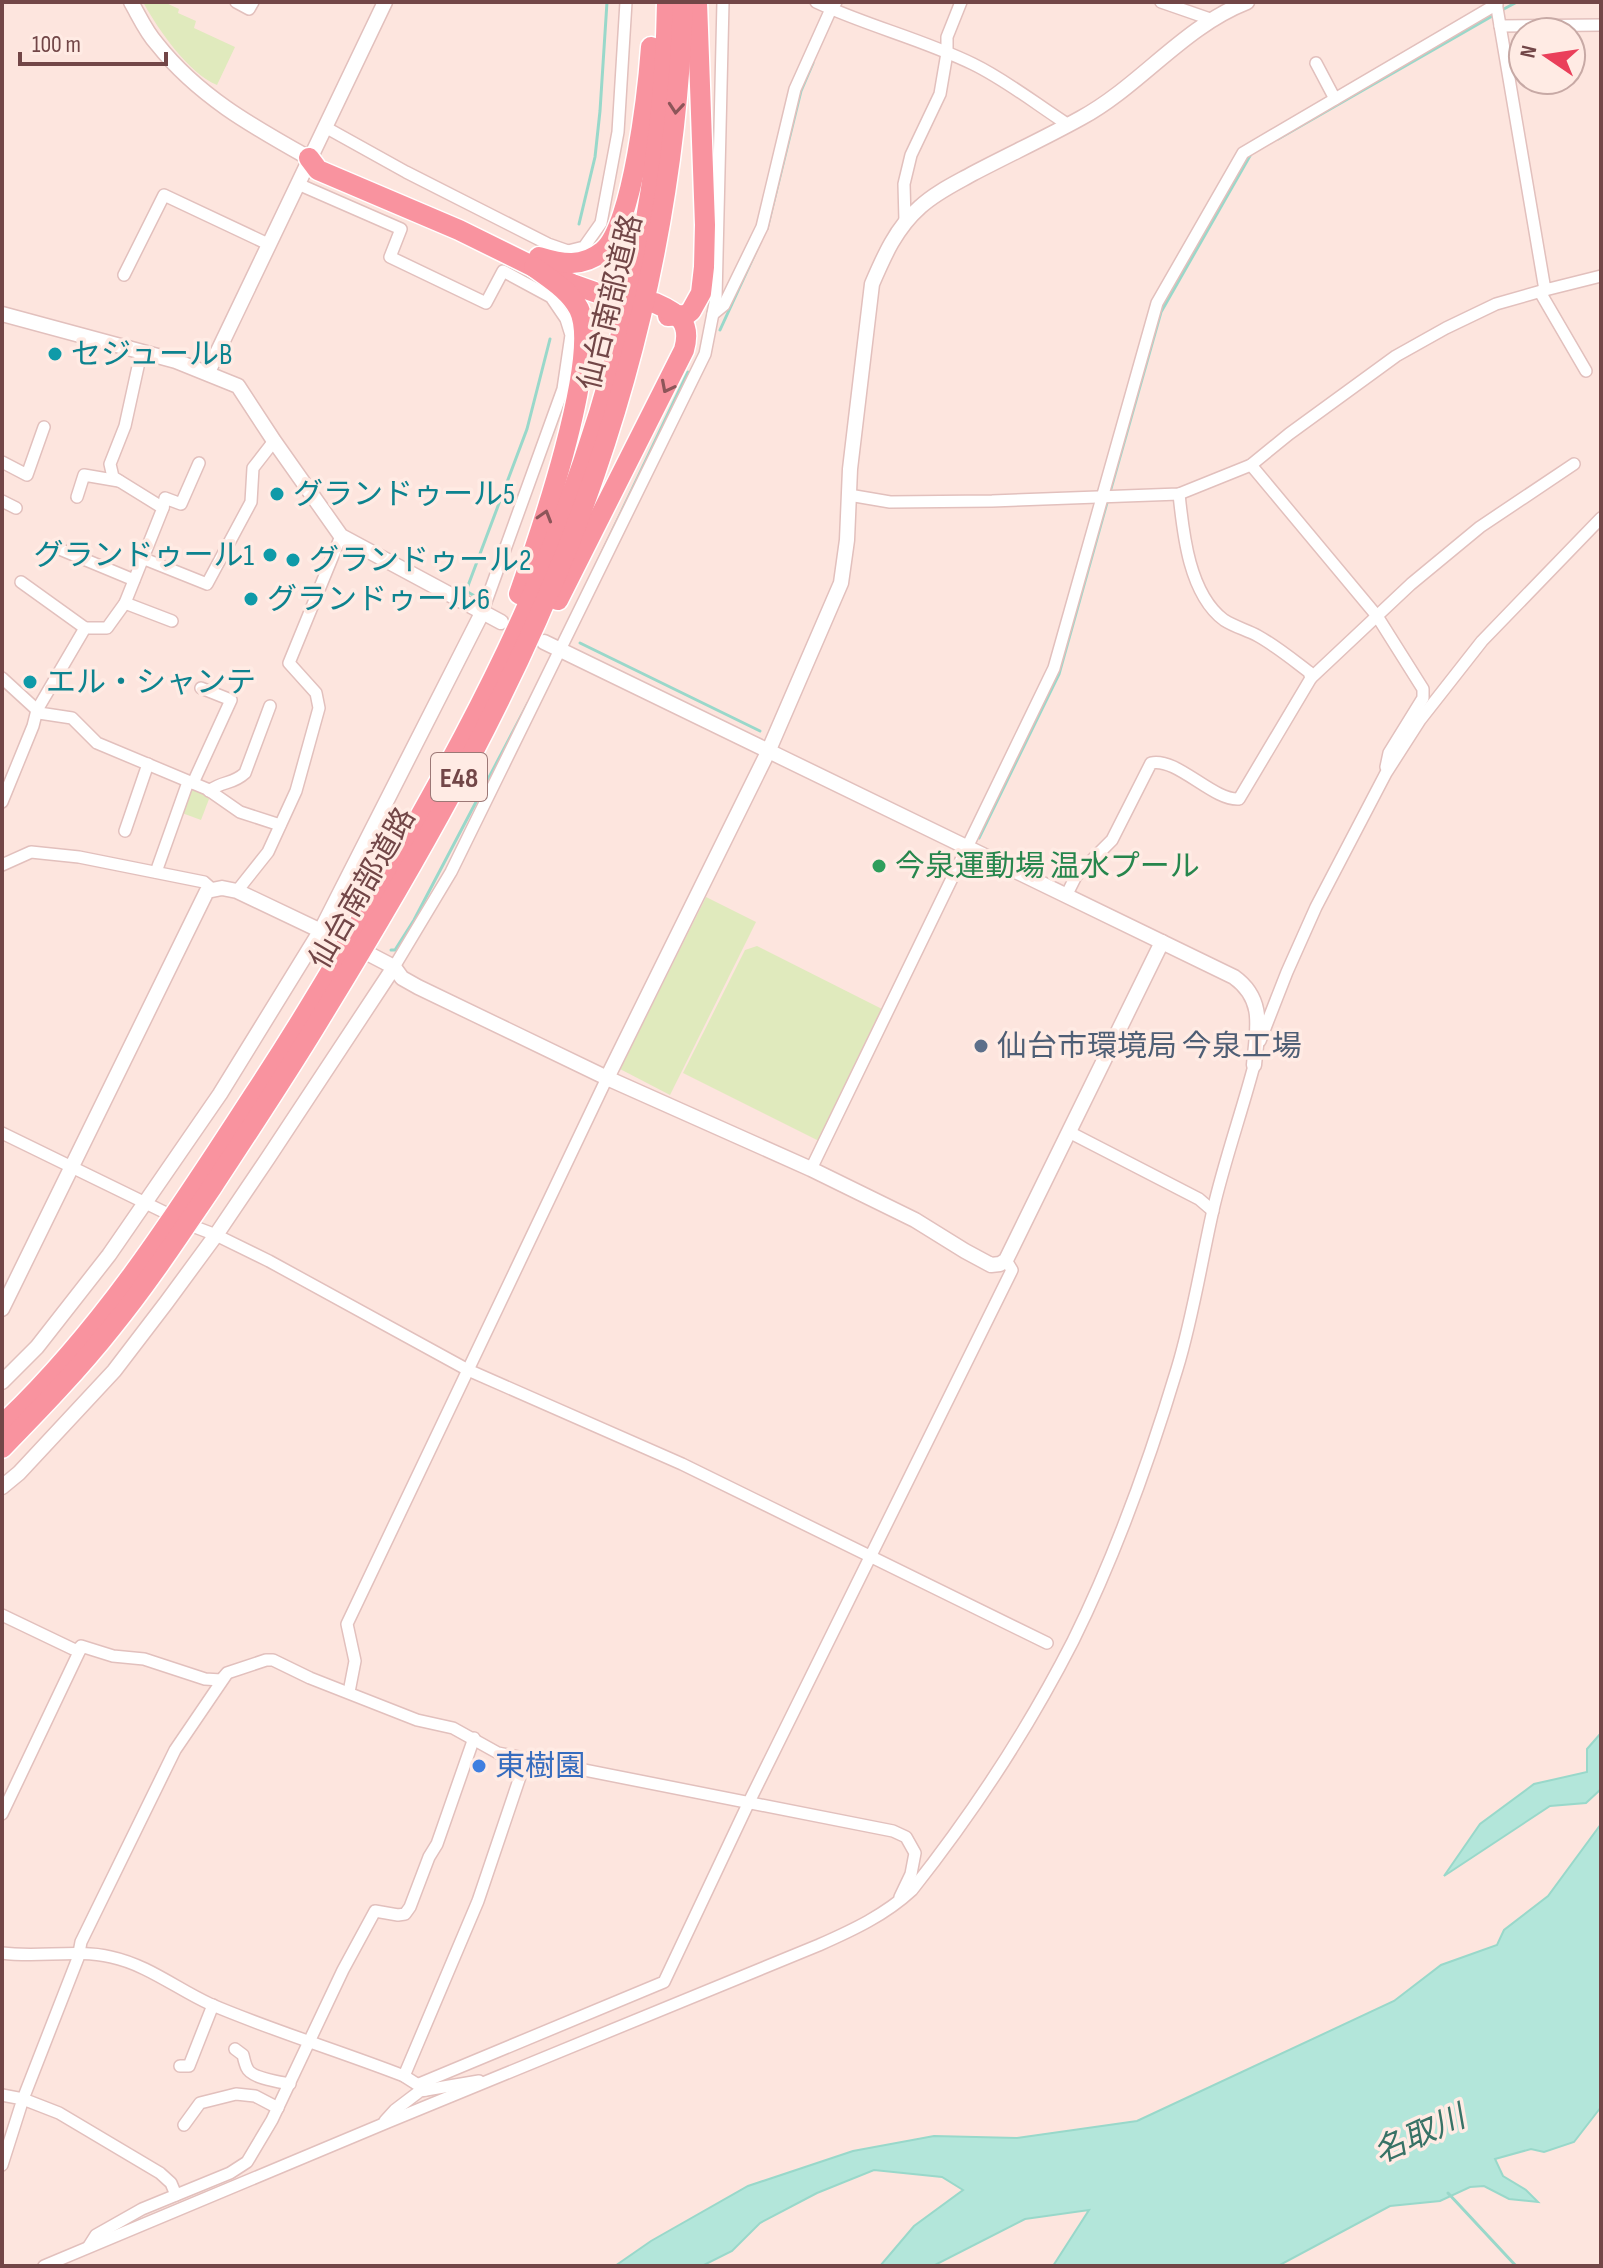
<svg xmlns="http://www.w3.org/2000/svg" width="1603" height="2268" viewBox="0 0 1603 2268" font-family="'Sofia Sans Condensed','Noto Sans JP',sans-serif">
  <style>
    .green { fill: #e0eabd }
    .water { fill: #b3e6da; stroke: #99d8ca; stroke-width: 2 }
    .lines { fill: none; stroke-linecap: round; stroke-linejoin: round }
    .stream { stroke: #99d8ca; stroke-width: 3 }
    .minor-casing { stroke: #e2c0bd; stroke-width: 14 }
    .tertiary-casing { stroke: #e2c0bd; stroke-width: 17 }
    .motorway-casing { stroke: #fff; stroke-width: 23 }
    .minor { stroke: #fff; stroke-width: 11 }
    .tertiary { stroke: #fff; stroke-width: 14 }
    .motorway { stroke: #f9939f; stroke-width: 20 }
    .oneway { stroke: #8d5559 }
    .culture-dot { fill: #0f9aa8; stroke: #ffebe4; stroke-width: 3 }
    .leisure-dot { fill: #2e9e5b; stroke: #ffebe4; stroke-width: 3 }
    .service-dot { fill: #5c6f8a; stroke: #ffebe4; stroke-width: 3 }
    .shop-dot { fill: #3f7fe0; stroke: #ffebe4; stroke-width: 3 }
    .labels { text-anchor: middle; stroke-width: 7; stroke-linejoin: round; paint-order: stroke }
    .shield { fill: #ffebe4; stroke: #9c7876; stroke-width: 2 }
    .shield-label { font-size: 28px; font-weight: bold; fill: #724647 }
    .street-label { font-size: 30px; fill: #724647; stroke: #ffebe4 }
    .culture-label { font-size: 30px; fill: #0d838f; stroke: #ffebe4; text-anchor: start }
    .leisure-label { font-size: 30px; fill: #27864d; stroke: #ffebe4; text-anchor: start }
    .service-label { font-size: 30px; fill: #4e5e75; stroke: #ffebe4; text-anchor: start }
    .shop-label { font-size: 30px; fill: #366cbe; stroke: #ffebe4; text-anchor: start }
    .water-label { font-size: 32px; font-style: italic; fill: #387266; stroke: #ffebe4 }
  </style>
  <rect width="100%" height="100%" fill="#fde5de"/>
  <g class="green">
    <path d="M 143,2 L 164,2 L 179,9 L 178,13 L 196,21 L 194,28 L 235,47 L 217,85 C 189,74 157,28 143,2 Z"/>
    <polygon points="192,790 205,794 209,799 201,820 182,813"/>
    <polygon points="706,897 756,922 670,1095 620,1069"/>
    <polygon points="757,946 884,1010 819,1141 683,1073 745,950"/>
  </g>
  <g class="water">
    <polygon points="1601,1733 1601,1789 1586,1803 1550,1806 1444,1876 1480,1824 1534,1784 1587,1772 1587,1749"/>
    <polygon points="1601,1824 1601,2107 1574,2142 1544,2152 1531,2149 1495,2159 1503,2176 1526,2190 1538,2202 1509,2199 1484,2186 1470,2187 1440,2201 1390,2206 1278,2266 1053,2266 1089,2210 1025,2219 933,2266 880,2266 914,2226 963,2190 942,2177 874,2170 817,2193 760,2223 732,2251 702,2266 615,2266 651,2241 748,2186 853,2151 934,2136 1017,2138 1137,2121 1394,2001 1441,1965 1497,1945 1504,1930 1548,1896"/>
  </g>
  <g class="lines">
    <g class="stream">
      <polyline points="1500,11 1517,2"/>
      <polyline points="1278,139 1494,15"/>
      <polyline points="579,224 595,157 600,111 607,2"/>
      <polyline points="767,229 801,91 813,63"/>
      <polyline points="720,330 758,247"/>
      <polyline points="1110,492 1161,312 1251,154"/>
      <polyline points="596,565 688,372"/>
      <polyline points="473,595 466,591 527,429 550,339"/>
      <polyline points="580,643 760,731"/>
      <polyline points="979,838 1059,674 1108,499"/>
      <polyline points="391,950 395,950 414,920 528,703"/>
      <polyline points="1448,2193 1516,2266"/>
    </g>
    <defs>
      <g id="minor">
        <polyline points="236,2 249,9 253,2"/>
        <path d="M 816,2 C 867,26 922,39 973,64 C 1006,80 1036,104 1067,124"/>
        <polyline points="1161,2 1213,20"/>
        <polyline points="1496,2 1545,290 1601,276"/>
        <polyline points="1500,26 1601,25"/>
        <polyline points="1316,63 1335,99"/>
        <polyline points="325,127 406,172 548,244 568,251 584,247 601,223 618,132 626,2"/>
        <polyline points="298,184 401,229 390,257 486,303 503,271 551,297 566,319 571,335 563,389 482,613"/>
        <polyline points="905,221 904,184 911,155 940,94 947,53 947,37 961,2"/>
        <polyline points="124,275 164,195 268,244"/>
        <polyline points="1540,292 1586,371"/>
        <polyline points="713,314 724,305 762,227 795,89 831,9 836,2"/>
        <polyline points="141,353 125,426 110,464 113,477 163,508 125,603 107,628 85,628 37,710 39,713 72,718 97,743 207,789 240,812 280,825"/>
        <polyline points="2,462 27,475 44,427"/>
        <polyline points="1251,465 1377,616 1423,689 1423,698 1389,753 1386,767"/>
        <polyline points="849,495 890,502 992,501 1179,494 1251,465 1289,434 1396,356 1446,328 1496,304 1545,290"/>
        <polyline points="77,497 84,475 119,481"/>
        <polyline points="2,501 16,508"/>
        <polyline points="163,508 165,498 181,504 199,463"/>
        <polyline points="57,548 134,580"/>
        <polyline points="142,558 207,584 251,502 253,468 274,441"/>
        <polyline points="21,582 85,628"/>
        <polyline points="125,603 172,621"/>
        <polyline points="2,678 37,710 33,726 2,802"/>
        <polyline points="1311,678 1411,584 1480,527 1574,464"/>
        <polyline points="193,783 231,700 201,688"/>
        <path d="M 209,791 C 224,780 232,785 245,773 L 270,706"/>
        <polyline points="125,831 148,764"/>
        <polyline points="2,865 31,852 79,857 204,882 213,890"/>
        <polyline points="156,872 188,782"/>
        <polyline points="237,891 268,852 296,791 319,708 316,693 289,663 341,536"/>
        <path d="M 1066,896 L 1076,876 L 1112,840 L 1151,763 C 1177,757 1213,801 1239,799 L 1311,678 L 1309,672 C 1293,660 1276,646 1258,636 C 1247,630 1235,627 1224,620 C 1189,594 1183,533 1179,494"/>
        <polyline points="394,967 451,872 705,354 716,298 723,2"/>
        <polyline points="1260,1041 1287,972 1316,907 1386,773 1420,720 1482,641 1601,518"/>
        <polyline points="1069,1132 1199,1199 1213,1211"/>
        <polyline points="2,1133 166,1213"/>
        <polyline points="811,1169 1054,668 1157,303 1243,153 1497,4"/>
        <polyline points="195,1227 216,1235 269,1261 468,1370 682,1464 1047,1643"/>
        <polyline points="2,1615 73,1649 80,1650 81,1646 113,1656 144,1659 205,1679 221,1680 227,1673 266,1660 273,1660 310,1678 417,1720 453,1728 498,1753 893,1831 906,1837 915,1853 911,1874 900,1897"/>
        <polyline points="349,1692 355,1661 347,1624 607,1078"/>
        <polyline points="2,1814 80,1650"/>
        <path d="M 2,1953 C 38,1958 76,1949 111,1957 C 148,1965 177,1989 210,2004 C 273,2031 340,2051 404,2076 L 426,2090"/>
        <path d="M 235,2049 L 243,2055 C 244,2059 245,2064 247,2068 C 251,2078 280,2082 290,2084"/>
        <polyline points="180,2066 189,2066 213,2005"/>
        <polyline points="404,2076 478,1901 526,1759"/>
        <polyline points="419,2084 664,1982 748,1804 1012,1270 1006,1260"/>
        <polyline points="2,2095 23,2099 2,2165"/>
        <polyline points="385,2121 395,2110 420,2091 479,2081"/>
        <polyline points="184,2125 200,2103 236,2094 255,2096 278,2108"/>
        <polyline points="176,2195 171,2183 160,2173 59,2113 23,2099 78,1958 81,1942 175,1750 226,1675"/>
        <polyline points="89,2246 96,2235 142,2209 230,2173 247,2162 272,2120 343,1970 375,1911 398,1915 405,1914 410,1907 429,1857 437,1844 474,1738"/>
        <path d="M 44,2266 L 388,2122 L 819,1945 C 853,1930 885,1915 912,1890 C 973,1813 1028,1729 1073,1641 C 1116,1554 1149,1462 1177,1369 C 1193,1317 1201,1263 1213,1210 C 1225,1158 1243,1109 1256,1058"/>
      </g>
      <g id="tertiary">
        <path d="M 131,2 C 139,16 146,32 157,44 C 198,96 252,126 309,158"/>
        <polyline points="2,314 176,361 238,386 274,441 341,536 501,622"/>
        <polyline points="208,372 385,2"/>
        <path d="M 544,642 L 1234,977 C 1266,1000 1257,1030 1254,1065"/>
        <polyline points="369,954 394,967 402,978 418,987 607,1078 811,1169 915,1220 965,1251 991,1265 1000,1264 1006,1260 1162,942"/>
        <path d="M 607,1078 L 768,752 L 841,583 L 847,540 L 850,469 L 872,284 C 884,256 896,228 920,207 C 935,193 954,184 972,174 C 1008,155 1045,138 1081,118 C 1140,86 1183,27 1247,2"/>
        <polyline points="2,1309 207,891 222,888 237,891 340,940"/>
        <polyline points="2,1382 37,1347 109,1255 220,1094 321,930 482,613"/>
        <polyline points="2,1487 19,1473 114,1371 166,1303 216,1235 268,1158 394,967"/>
      </g>
      <g id="motorway">
        <polyline points="309,158 318,170 459,230 534,267 572,284 620,301"/>
        <path d="M 539,257 C 562,264 582,268 603,251 C 633,227 648,88 651,47"/>
        <polyline points="668,316 686,315 691,311 701,293 704,267 705,225 697,2"/>
        <path d="M 519,594 C 538,540 602,356 579,309 C 569,290 550,279 534,267"/>
        <path d="M 558,600 L 684,350 C 692,322 678,313 655,303"/>
        <path d="M 2,1425 C 104,1329 179,1210 255,1093 C 305,1017 351,939 396,859 C 442,778 488,695 526,609 C 609,420 664,210 667,2"/>
        <path d="M 2,1448 C 40,1409 78,1370 112,1327 C 148,1283 180,1234 212,1187 C 248,1132 284,1078 318,1022 C 412,869 503,711 569,544 C 637,371 677,188 683,2"/>
      </g>
    </defs>
    <use href="#minor" class="minor-casing"/>
    <use href="#tertiary" class="tertiary-casing"/>
    <use href="#motorway" class="motorway-casing"/>
    <use href="#minor" class="minor"/>
    <use href="#tertiary" class="tertiary"/>
    <use href="#motorway" class="motorway"/>
  </g>
  <defs><path id="oneway-chevron" d="M-2-3.5L2.5 0L-2 3.5" fill="none" stroke-width="1.6" stroke-linecap="round" stroke-linejoin="round" transform="scale(2)"/></defs>
  <g class="oneway">
    <use href="#oneway-chevron" transform="translate(676 108) rotate(95)"/>
    <use href="#oneway-chevron" transform="translate(667 387) rotate(117)"/>
    <use href="#oneway-chevron" transform="translate(545 516) rotate(-73)"/>
  </g>
  <g class="culture-dot">
    <circle cx="55" cy="354" r="8"/>
    <circle cx="277" cy="494" r="8"/>
    <circle cx="270" cy="555" r="8"/>
    <circle cx="293" cy="560" r="8"/>
    <circle cx="251" cy="599" r="8"/>
    <circle cx="30" cy="682" r="8"/>
  </g>
  <circle class="leisure-dot" cx="879" cy="866" r="8"/>
  <circle class="service-dot" cx="981" cy="1046" r="8"/>
  <circle class="shop-dot" cx="479" cy="1766" r="8"/>
  <g class="labels">
    <rect class="shield" x="431" y="753" width="56" height="48" rx="6"/>
    <g class="shield-label">
      <text x="459" y="787">E48</text>
    </g>
    <g class="street-label">
      <text transform="translate(610 302) rotate(-76)" y="10">仙台南部道路</text>
      <text transform="translate(362 888) rotate(-60)" y="10">仙台南部道路</text>
    </g>
    <g class="culture-label">
      <text x="71" y="364">セジュールB</text>
      <text x="293" y="504">グランドゥール5</text>
      <text x="254" y="565" text-anchor="end">グランドゥール1</text>
      <text x="309" y="570">グランドゥール2</text>
      <text x="267" y="609">グランドゥール6</text>
      <text x="46" y="692">エル・シャンテ</text>
    </g>
    <g class="leisure-label">
      <text x="895" y="876">今泉運動場 温水プール</text>
    </g>
    <g class="service-label">
      <text x="997" y="1056">仙台市環境局 今泉工場</text>
    </g>
    <g class="shop-label">
      <text x="495" y="1776">東樹園</text>
    </g>
    <g class="water-label">
      <text transform="translate(1419 2134) rotate(-24)" y="11">名取川</text>
    </g>
  </g>
  <rect width="1603" height="2268" fill="none" stroke="#724647" stroke-width="8"/>
  <g transform="translate(1547 56) rotate(283)"><circle r="38" fill="#ffebe4" stroke="#c7a9a5" stroke-width="2"/>
  <path d="M0-6L14 30L0 20L-14 30Z" fill="#ea3f5a"/>
  <text y="-12" font-size="22" font-weight="bold" text-anchor="middle" fill="#724647">N</text>
  </g>
  <path d="M20 52v12h146v-12" fill="none" stroke="#724647" stroke-width="4"/>
  <text x="32" y="52" font-size="24" fill="#724647" stroke="#ffebe4" stroke-width="6" paint-order="stroke">100 m</text>
</svg>
